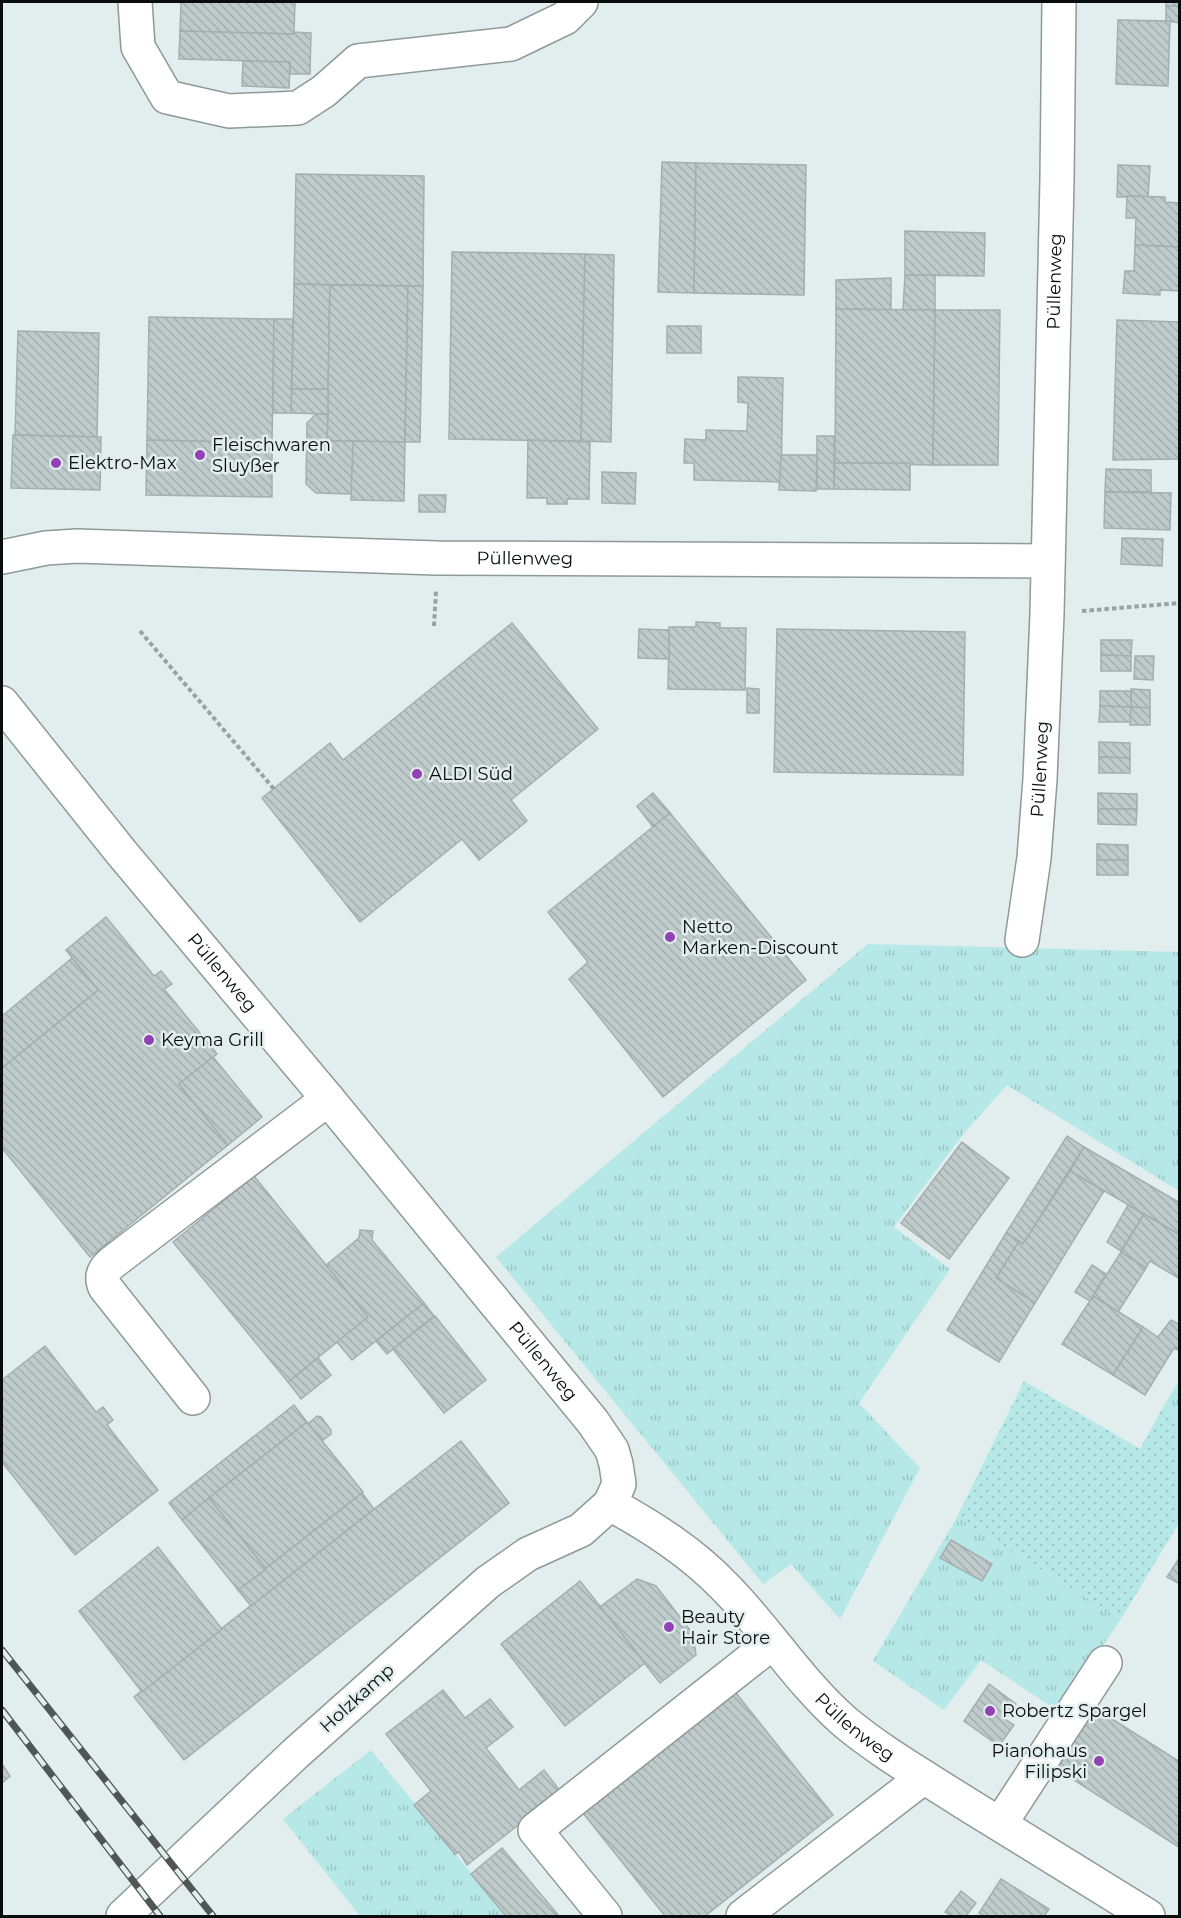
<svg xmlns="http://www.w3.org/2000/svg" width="1181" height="1918" viewBox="0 0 1181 1918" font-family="Montserrat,sans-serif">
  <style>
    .grass { fill: url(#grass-tufts) }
    .garden { fill: url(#garden-dots) }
    .building { fill: url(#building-back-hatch); stroke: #a3afae; stroke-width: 1.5 }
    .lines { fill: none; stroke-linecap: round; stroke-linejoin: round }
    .minor-casing { stroke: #8e9999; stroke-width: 36 }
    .path { stroke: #98a2a2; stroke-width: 4; stroke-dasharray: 4.5 3; stroke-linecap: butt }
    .minor { stroke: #fff; stroke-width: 33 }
    .rail-casing { stroke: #505656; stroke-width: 7 }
    .rail { stroke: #e2eeee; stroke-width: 4.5; stroke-dasharray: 14; stroke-linecap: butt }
    .poi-dot { fill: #9243b3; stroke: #e2eeee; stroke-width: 2 }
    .labels { text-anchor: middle; stroke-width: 5; stroke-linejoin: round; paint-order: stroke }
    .street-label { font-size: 18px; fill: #090d0d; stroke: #e2eeee }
    .poi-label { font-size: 18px; fill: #090d0d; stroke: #e2eeee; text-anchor: start }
  </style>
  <defs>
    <pattern id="grass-tufts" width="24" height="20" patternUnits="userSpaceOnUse" patternTransform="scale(1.5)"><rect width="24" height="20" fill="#b5e8e6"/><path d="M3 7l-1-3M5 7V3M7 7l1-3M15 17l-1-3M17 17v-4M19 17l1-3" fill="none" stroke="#9ac6c4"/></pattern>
    <pattern id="garden-dots" width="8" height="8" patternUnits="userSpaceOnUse" patternTransform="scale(1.5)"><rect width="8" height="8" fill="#b5e8e6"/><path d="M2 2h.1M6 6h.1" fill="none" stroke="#9ac6c4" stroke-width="1.8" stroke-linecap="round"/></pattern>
    <pattern id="building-back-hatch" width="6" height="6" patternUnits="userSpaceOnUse" patternTransform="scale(1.5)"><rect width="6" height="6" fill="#bfcbcb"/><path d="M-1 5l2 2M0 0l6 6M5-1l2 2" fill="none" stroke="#a3adad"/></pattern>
  </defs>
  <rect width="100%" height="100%" fill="#e2eeee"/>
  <g class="grass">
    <polygon points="868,944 1179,952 1179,1191 1007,1085 964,1133 894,1227 950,1269 859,1403 920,1468 840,1619 791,1564 763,1584 496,1257"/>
    <polygon points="1179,1381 1179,1418 1163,1407"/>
    <polygon points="957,1517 1121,1619 1058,1711 981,1660 944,1710 873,1661"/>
    <polygon points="371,1750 506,1916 360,1916 283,1819"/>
  </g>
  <polygon class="garden" points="1024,1381 1140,1449 1163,1407 1179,1418 1179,1523 1121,1619 957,1517"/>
  <g class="building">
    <polygon points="181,2 295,2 294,34 180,31"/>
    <rect x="1166" y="2" width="14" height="4"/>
    <polygon points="1166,6 1180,6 1180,23 1166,21"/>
    <polygon points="1118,20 1170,21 1168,86 1116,84"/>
    <polygon points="180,31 294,34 294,32 311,33 310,74 290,74 290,62 179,59"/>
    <polygon points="243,61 290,62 289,88 242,86"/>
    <polygon points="662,162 696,163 694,293 658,292"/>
    <polygon points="696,163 806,165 804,295 694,293"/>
    <polygon points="1118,165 1150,166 1148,197 1117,197"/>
    <polygon points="296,174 424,176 423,286 294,284"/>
    <polygon points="1127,196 1165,197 1165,202 1180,203 1180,247 1135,245 1136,218 1126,218"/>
    <polygon points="905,231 985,233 984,276 905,275"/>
    <polygon points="1135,245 1180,247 1180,291 1160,290 1160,295 1123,293 1125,271 1134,271"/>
    <polygon points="452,252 585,254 581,441 449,439"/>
    <polygon points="585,254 614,255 611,442 581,441"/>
    <polygon points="905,275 935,275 935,310 903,310"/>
    <polygon points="891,278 891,310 836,309 836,280"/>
    <polygon points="294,284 330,285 328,389 292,389"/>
    <polygon points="330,285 408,286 405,442 327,441"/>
    <polygon points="408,286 423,286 420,442 405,442"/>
    <polygon points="836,309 935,310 933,465 835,463"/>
    <polygon points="935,310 1000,310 998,465 933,465"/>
    <polygon points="149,317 274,319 272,443 147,440"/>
    <polygon points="274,319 293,319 291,413 273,413"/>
    <polygon points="1117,320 1180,322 1180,459 1113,460"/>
    <rect x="667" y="326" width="34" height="27"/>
    <polygon points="18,331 99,333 97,437 15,435"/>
    <polygon points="738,377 783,378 781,482 694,480 694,463 684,463 685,439 706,440 706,430 747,431 748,403 738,402"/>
    <polygon points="292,389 328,389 328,414 291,413"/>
    <polygon points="316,414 328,414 327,441 353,441 352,494 316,493 306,484 307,423"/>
    <polygon points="13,435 101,437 100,490 11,488"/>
    <rect x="817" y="436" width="17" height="53"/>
    <polygon points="147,440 272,443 272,497 146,495"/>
    <polygon points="528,440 590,442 589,499 567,499 567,504 547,504 547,498 527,498"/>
    <polygon points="353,441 405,442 404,501 351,500"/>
    <polygon points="781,455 817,455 816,491 779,490"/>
    <polygon points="835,463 910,463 910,490 834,489"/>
    <polygon points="1106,469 1151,470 1151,492 1105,492"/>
    <polygon points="602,472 636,473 635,504 602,503"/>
    <polygon points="1105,492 1171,493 1170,530 1104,528"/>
    <polygon points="419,495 446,495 445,512 419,512"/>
    <polygon points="1122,538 1163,539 1162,566 1121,564"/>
    <polygon points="696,622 720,623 720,628 746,628 745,690 668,689 669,627 696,627"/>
    <polygon points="512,623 598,729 511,800 527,821 479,860 462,839 360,922 262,798 330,743 343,760"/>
    <polygon points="639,629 669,630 669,659 638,658"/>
    <polygon points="777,629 965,632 963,775 774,772"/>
    <polygon points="1101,640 1132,640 1131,656 1101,655"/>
    <polygon points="1101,655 1131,656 1131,671 1101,671"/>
    <polygon points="1135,656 1154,656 1153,680 1134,679"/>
    <polygon points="747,688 759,689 759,713 747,713"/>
    <polygon points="1131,689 1150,690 1150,708 1131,707"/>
    <polygon points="1100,691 1131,691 1131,707 1100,706"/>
    <polygon points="1100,706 1131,707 1131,722 1099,722"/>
    <polygon points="1131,707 1150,708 1150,725 1130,725"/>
    <polygon points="1099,742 1130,743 1130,758 1099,757"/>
    <polygon points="1099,757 1130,758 1130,773 1099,773"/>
    <polygon points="653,793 670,813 653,827 637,806"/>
    <polygon points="1098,793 1137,794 1137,809 1098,809"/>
    <polygon points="1098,809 1137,809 1136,825 1098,824"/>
    <polygon points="670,813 806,980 663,1097 569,979 588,962 548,912"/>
    <polygon points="1097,844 1128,845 1128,860 1097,860"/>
    <rect x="1097" y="860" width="31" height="15"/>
    <polygon points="106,917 154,976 161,971 172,984 164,989 217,1054 179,1084 228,1145 90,1257 2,1148 2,1068 98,990 66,950"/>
    <polygon points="72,958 98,990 2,1068 2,1016"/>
    <polygon points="213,1057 262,1117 228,1145 179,1084"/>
    <polygon points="1067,1136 1084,1147 1023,1244 1006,1233"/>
    <polygon points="962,1142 1009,1178 949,1259 901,1223"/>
    <polygon points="1084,1147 1180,1203 1180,1235 1070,1171"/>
    <polygon points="1070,1171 1104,1191 1035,1303 996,1278 1019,1241 1023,1244"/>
    <polygon points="254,1176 368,1317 288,1382 173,1242"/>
    <polygon points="1128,1205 1144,1214 1121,1251 1107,1242"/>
    <polygon points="1144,1214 1180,1235 1180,1279 1150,1261 1146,1268 1121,1252"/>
    <polygon points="360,1230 373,1231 372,1240 424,1303 352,1360 337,1342 368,1317 326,1265 359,1238"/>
    <polygon points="1006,1233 1019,1241 996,1278 1035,1303 999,1362 947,1330"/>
    <polygon points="1121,1252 1146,1268 1118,1312 1093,1296"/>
    <polygon points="1092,1265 1106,1274 1090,1301 1075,1292"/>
    <polygon points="1093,1296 1143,1327 1113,1375 1062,1344"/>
    <polygon points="424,1303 434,1316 387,1354 376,1341"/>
    <polygon points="435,1316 486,1380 444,1413 393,1349"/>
    <polygon points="1171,1320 1180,1325 1180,1351 1174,1348 1145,1395 1113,1375 1143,1327 1158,1337"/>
    <polygon points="45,1346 96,1412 103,1407 113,1420 107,1425 158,1490 75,1555 2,1462 2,1380"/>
    <polygon points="318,1358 331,1375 301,1399 288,1382"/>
    <polygon points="294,1405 307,1422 182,1520 169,1503"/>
    <polygon points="317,1416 321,1417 331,1430 331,1434 322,1441 308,1424"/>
    <polygon points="307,1422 363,1492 266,1569 209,1498"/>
    <polygon points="461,1441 509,1503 184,1760 134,1697"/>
    <polygon points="362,1493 374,1509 251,1606 238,1590"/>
    <polygon points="209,1498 266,1569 238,1590 182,1520"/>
    <polygon points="951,1540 992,1564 982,1581 940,1558"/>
    <polygon points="158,1547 222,1629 142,1692 79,1611"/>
    <polygon points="1180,1557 1180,1584 1167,1577"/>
    <polygon points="637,1579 656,1586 693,1634 696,1655 660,1683 600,1607"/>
    <polygon points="580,1581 645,1663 565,1726 501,1644"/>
    <polygon points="989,1684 1016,1704 1005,1719 1014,1725 999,1746 964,1721"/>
    <polygon points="443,1690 465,1718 490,1699 513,1727 486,1748 519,1790 544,1770 561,1792 467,1865 459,1852 455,1854 414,1805 431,1791 386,1734"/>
    <polygon points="736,1693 833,1815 705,1916 665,1916 583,1813"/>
    <polygon points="1090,1705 1180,1762 1180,1848 1052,1766"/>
    <polygon points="2,1764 10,1776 2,1783"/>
    <polygon points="502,1848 559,1916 506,1916 471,1874"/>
    <polygon points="1001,1879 1049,1909 1044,1916 984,1916 979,1913"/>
    <polygon points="961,1891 976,1903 966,1916 952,1916 945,1912"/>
  </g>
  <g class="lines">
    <defs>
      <g id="minor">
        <polyline points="135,2 138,47 167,97 229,111 298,108 324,91 358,61 511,44 565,18 581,2"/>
        <path id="s1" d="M 2,557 L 46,548 L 77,546 L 437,558 L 1048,561"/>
        <path id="s2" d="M 2,703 L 121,852 L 328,1099 L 593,1422 L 612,1450 L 616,1464 L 619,1484 L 610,1504 L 581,1530 L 528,1554 L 488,1582 L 295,1754 L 123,1916"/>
        <path id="s3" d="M 1022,940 L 1034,858 L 1040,779 L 1047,614 L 1057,180 L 1059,2"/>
        <path d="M 193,1398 L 105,1287 C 97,1269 114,1262 126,1252 L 328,1099"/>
        <path id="s4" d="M 610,1504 C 652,1527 691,1552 724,1586 C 767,1629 799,1682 845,1722 C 881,1752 923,1776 962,1801 C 1024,1839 1086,1878 1148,1916"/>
        <polyline points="1000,1824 1105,1663"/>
        <polyline points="605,1916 535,1830 772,1643"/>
        <polyline points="743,1916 924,1777"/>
      </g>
    </defs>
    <use href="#minor" class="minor-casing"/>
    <g class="path">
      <polyline points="1082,611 1180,603"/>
      <polyline points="434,626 436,591"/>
      <polyline points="140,631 274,789"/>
    </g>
    <use href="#minor" class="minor"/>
    <defs>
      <g id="rail">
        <polyline points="2,1650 213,1916"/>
        <polyline points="2,1710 160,1916"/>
      </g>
    </defs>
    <use href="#rail" class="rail-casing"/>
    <use href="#rail" class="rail"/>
  </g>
  <g class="poi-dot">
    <circle cx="200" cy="455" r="6"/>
    <circle cx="56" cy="463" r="6"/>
    <circle cx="417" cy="774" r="6"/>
    <circle cx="670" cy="937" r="6"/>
    <circle cx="149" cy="1040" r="6"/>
    <circle cx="669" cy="1627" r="6"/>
    <circle cx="990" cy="1711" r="6"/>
    <circle cx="1099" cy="1761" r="6"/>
  </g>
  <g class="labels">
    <g class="street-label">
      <text dy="6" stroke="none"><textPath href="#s3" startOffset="660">Püllenweg</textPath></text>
      <text dy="6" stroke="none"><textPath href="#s1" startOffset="524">Püllenweg</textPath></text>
      <text dy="6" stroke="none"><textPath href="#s3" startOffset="172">Püllenweg</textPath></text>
      <text dy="6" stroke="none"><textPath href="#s2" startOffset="348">Püllenweg</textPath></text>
      <text dy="6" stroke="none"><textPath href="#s2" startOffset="852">Püllenweg</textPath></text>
      <text transform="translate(357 1698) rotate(-42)" y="6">Holzkamp</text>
      <text dy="6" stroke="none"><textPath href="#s4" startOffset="334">Püllenweg</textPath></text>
    </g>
    <g class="poi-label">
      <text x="212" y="451">Fleischwaren<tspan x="212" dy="21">Sluyßer</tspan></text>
      <text x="68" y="469">Elektro-Max</text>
      <text x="429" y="780">ALDI Süd</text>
      <text x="682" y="933">Netto<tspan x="682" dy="21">Marken-Discount</tspan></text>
      <text x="161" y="1046">Keyma Grill</text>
      <text x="681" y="1623">Beauty<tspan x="681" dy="21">Hair Store</tspan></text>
      <text x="1002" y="1717">Robertz Spargel</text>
      <text x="1087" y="1757" text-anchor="end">Pianohaus<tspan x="1087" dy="21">Filipski</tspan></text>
    </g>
  </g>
  <rect width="1181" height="1918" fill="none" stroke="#090d0d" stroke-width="6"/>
</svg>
